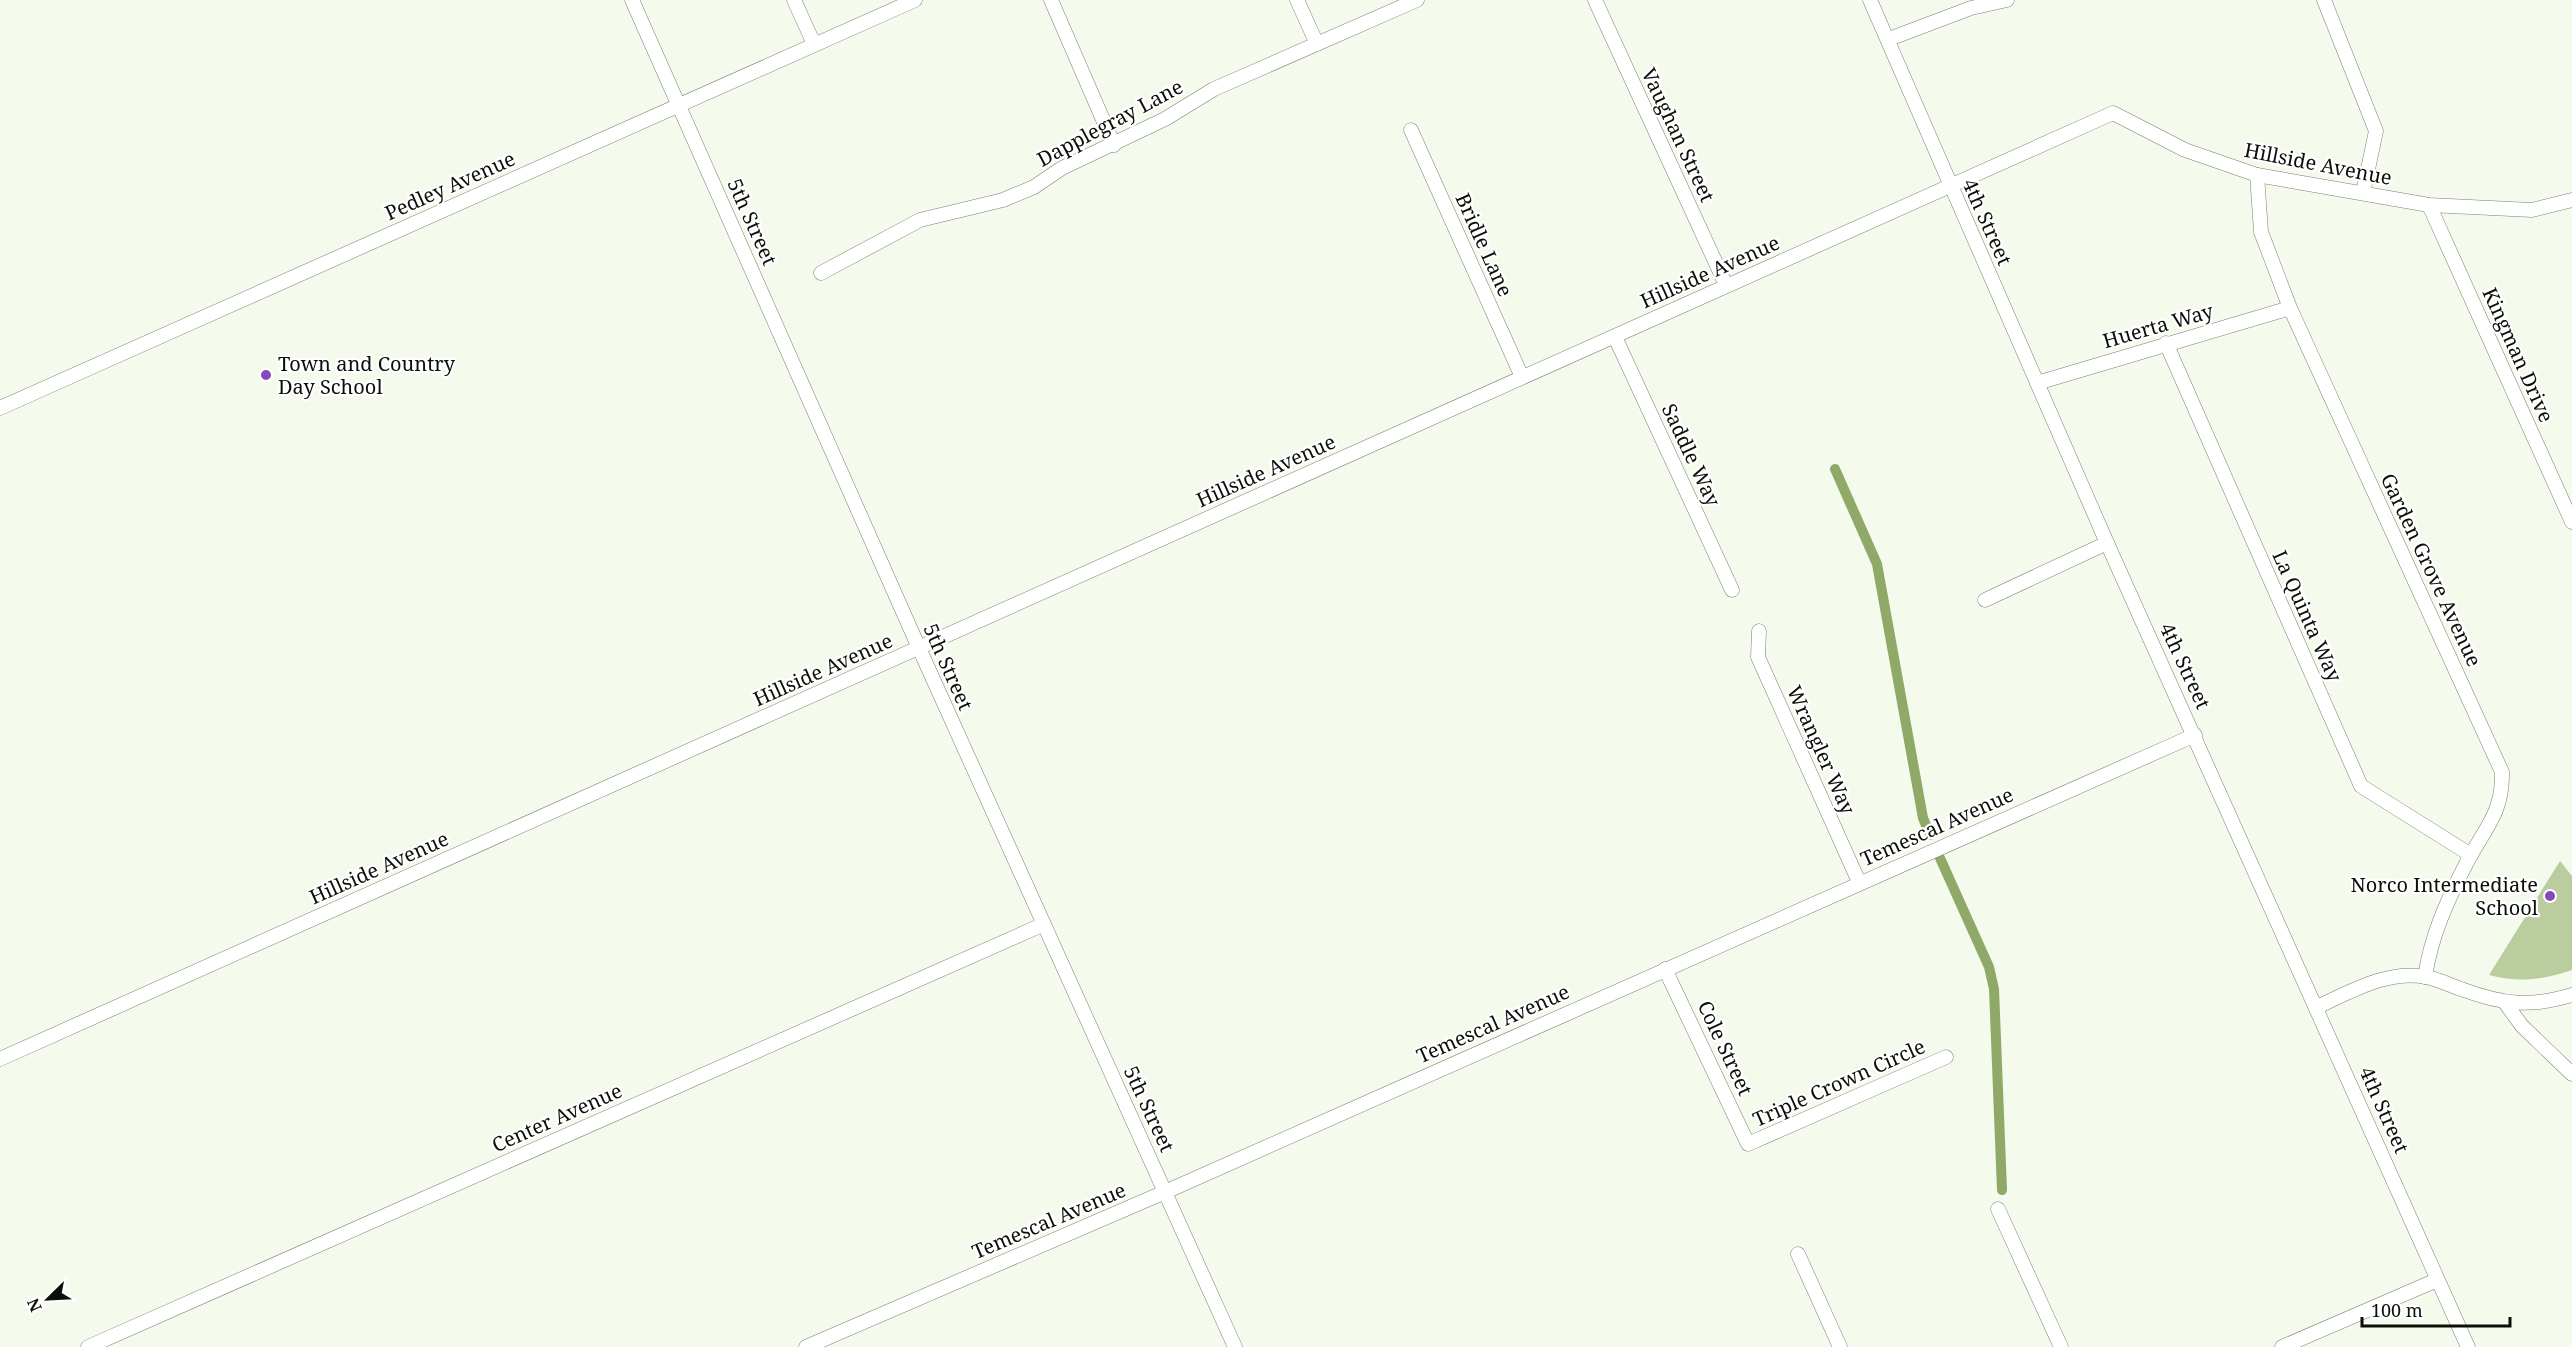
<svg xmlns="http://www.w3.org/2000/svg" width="2572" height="1347" viewBox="0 0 2572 1347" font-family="'Noto Serif',serif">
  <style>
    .green { fill: #b9cd9f }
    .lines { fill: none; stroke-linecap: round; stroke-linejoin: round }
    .canal { stroke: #8ea968; stroke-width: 10 }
    .minor-casing { stroke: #7a8073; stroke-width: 15 }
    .minor { stroke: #fff; stroke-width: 14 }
    .poi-dot { fill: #8847bb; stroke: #fff; stroke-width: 2 }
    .labels { text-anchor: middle; stroke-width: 4.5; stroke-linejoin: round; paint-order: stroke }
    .street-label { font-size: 20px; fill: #0c0e0a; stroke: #fff }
    .poi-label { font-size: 20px; fill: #0c0e0a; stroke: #fff; text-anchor: start }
  </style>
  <rect width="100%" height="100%" fill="#f4faec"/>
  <path class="green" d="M 2560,861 L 2572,876 L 2572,970 C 2541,980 2520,983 2489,975 Z"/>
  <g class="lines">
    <g class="canal">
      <polyline points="1835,469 1877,564 1923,818 1930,835"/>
      <polyline points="1940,858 1989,967 1994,989 2002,1190"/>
    </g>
    <defs>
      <g id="minor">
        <polyline points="632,0 919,648 1235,1347"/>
        <polyline points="794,0 814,44"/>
        <polyline points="1051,0 1114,145"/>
        <polyline points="1297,0 1317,44"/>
        <polyline points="1595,0 1726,285"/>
        <polyline points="1870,0 2107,543 2468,1347"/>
        <polyline points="2324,0 2376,131 2363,193"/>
        <polyline points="1889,39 1971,8 2007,0"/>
        <polyline points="1411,130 1522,377"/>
        <path d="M 2257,175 L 2261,232 L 2290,308 L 2502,772 C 2503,814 2484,829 2466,864 C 2447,901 2431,936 2425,977"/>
        <polyline points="2429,205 2572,522"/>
        <polyline points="821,273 920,220 1003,200 1034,187 1062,168 1165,119 1214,89 1417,0"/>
        <polyline points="1615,337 1732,590"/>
        <polyline points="2166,343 2361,786 2471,855"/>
        <polyline points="2037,383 2290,308"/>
        <polyline points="0,408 915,0"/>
        <polyline points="1985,600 2107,543"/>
        <polyline points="1759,631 1758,657 1859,882"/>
        <polyline points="1665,969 1748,1144 1946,1057"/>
        <polyline points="2506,1004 2522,1026 2572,1074"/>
        <path d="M 2317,1007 C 2350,992 2389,969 2426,977 C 2438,979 2449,985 2461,989 C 2502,1004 2529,1008 2572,995"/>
        <polyline points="0,1059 2113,113 2185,150 2257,175 2429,205 2532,210 2572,200"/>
        <polyline points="1998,1209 2061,1347"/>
        <polyline points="1798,1254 1840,1347"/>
        <polyline points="88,1347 1042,925"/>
        <polyline points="806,1347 1165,1192 2195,735"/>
        <polyline points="2282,1347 2437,1280"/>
      </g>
    </defs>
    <use href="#minor" class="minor-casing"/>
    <use href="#minor" class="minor"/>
  </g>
  <g class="poi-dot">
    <circle cx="266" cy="375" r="6"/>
    <circle cx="2550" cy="896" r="6"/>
  </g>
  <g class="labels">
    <g class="street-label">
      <text transform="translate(1110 123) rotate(-28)" y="7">Dapplegray Lane</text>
      <text transform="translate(1678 135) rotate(65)" y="7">Vaughan Street</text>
      <text transform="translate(2318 164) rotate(11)" y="7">Hillside Avenue</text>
      <text transform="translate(450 186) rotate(-24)" y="7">Pedley Avenue</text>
      <text transform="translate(752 222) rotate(66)" y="7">5th Street</text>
      <text transform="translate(1987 222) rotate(66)" y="7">4th Street</text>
      <text transform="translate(1484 245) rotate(66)" y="7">Bridle Lane</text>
      <text transform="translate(1710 272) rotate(-24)" y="7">Hillside Avenue</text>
      <text transform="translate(2158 326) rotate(-16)" y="7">Huerta Way</text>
      <text transform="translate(2518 355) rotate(66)" y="7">Kingman Drive</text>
      <text transform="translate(1691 455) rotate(65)" y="7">Saddle Way</text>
      <text transform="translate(1266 471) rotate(-24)" y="7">Hillside Avenue</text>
      <text transform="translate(2431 570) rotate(65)" y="7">Garden Grove Avenue</text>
      <text transform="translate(2307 616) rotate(66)" y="7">La Quinta Way</text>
      <text transform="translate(2185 666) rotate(65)" y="7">4th Street</text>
      <text transform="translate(948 667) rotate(66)" y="7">5th Street</text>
      <text transform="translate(823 670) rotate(-24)" y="7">Hillside Avenue</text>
      <text transform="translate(1821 750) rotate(66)" y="7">Wrangler Way</text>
      <text transform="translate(1937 827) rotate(-24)" y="7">Temescal Avenue</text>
      <text transform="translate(379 868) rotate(-24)" y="7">Hillside Avenue</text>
      <text transform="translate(1493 1024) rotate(-24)" y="7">Temescal Avenue</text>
      <text transform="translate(1725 1048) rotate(65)" y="7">Cole Street</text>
      <text transform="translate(1839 1083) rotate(-24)" y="7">Triple Crown Circle</text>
      <text transform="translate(1149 1109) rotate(65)" y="7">5th Street</text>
      <text transform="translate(2384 1110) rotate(66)" y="7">4th Street</text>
      <text transform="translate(557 1118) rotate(-24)" y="7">Center Avenue</text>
      <text transform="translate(1049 1221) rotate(-23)" y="7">Temescal Avenue</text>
    </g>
    <g class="poi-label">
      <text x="278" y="371">Town and Country<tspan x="278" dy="23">Day School</tspan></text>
      <text x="2538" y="892" text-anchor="end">Norco Intermediate<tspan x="2538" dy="23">School</tspan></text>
    </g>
  </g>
  <g transform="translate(48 1299) rotate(246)" stroke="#ffffff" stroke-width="4.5" paint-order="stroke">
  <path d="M0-4.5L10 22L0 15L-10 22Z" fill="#0c0e0a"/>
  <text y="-9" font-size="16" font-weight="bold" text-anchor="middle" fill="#0c0e0a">N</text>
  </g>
  <path d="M2362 1317v9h148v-9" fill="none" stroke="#0c0e0a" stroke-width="3"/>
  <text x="2371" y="1317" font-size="18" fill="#0c0e0a" stroke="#ffffff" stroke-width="4.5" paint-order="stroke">100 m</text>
</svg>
